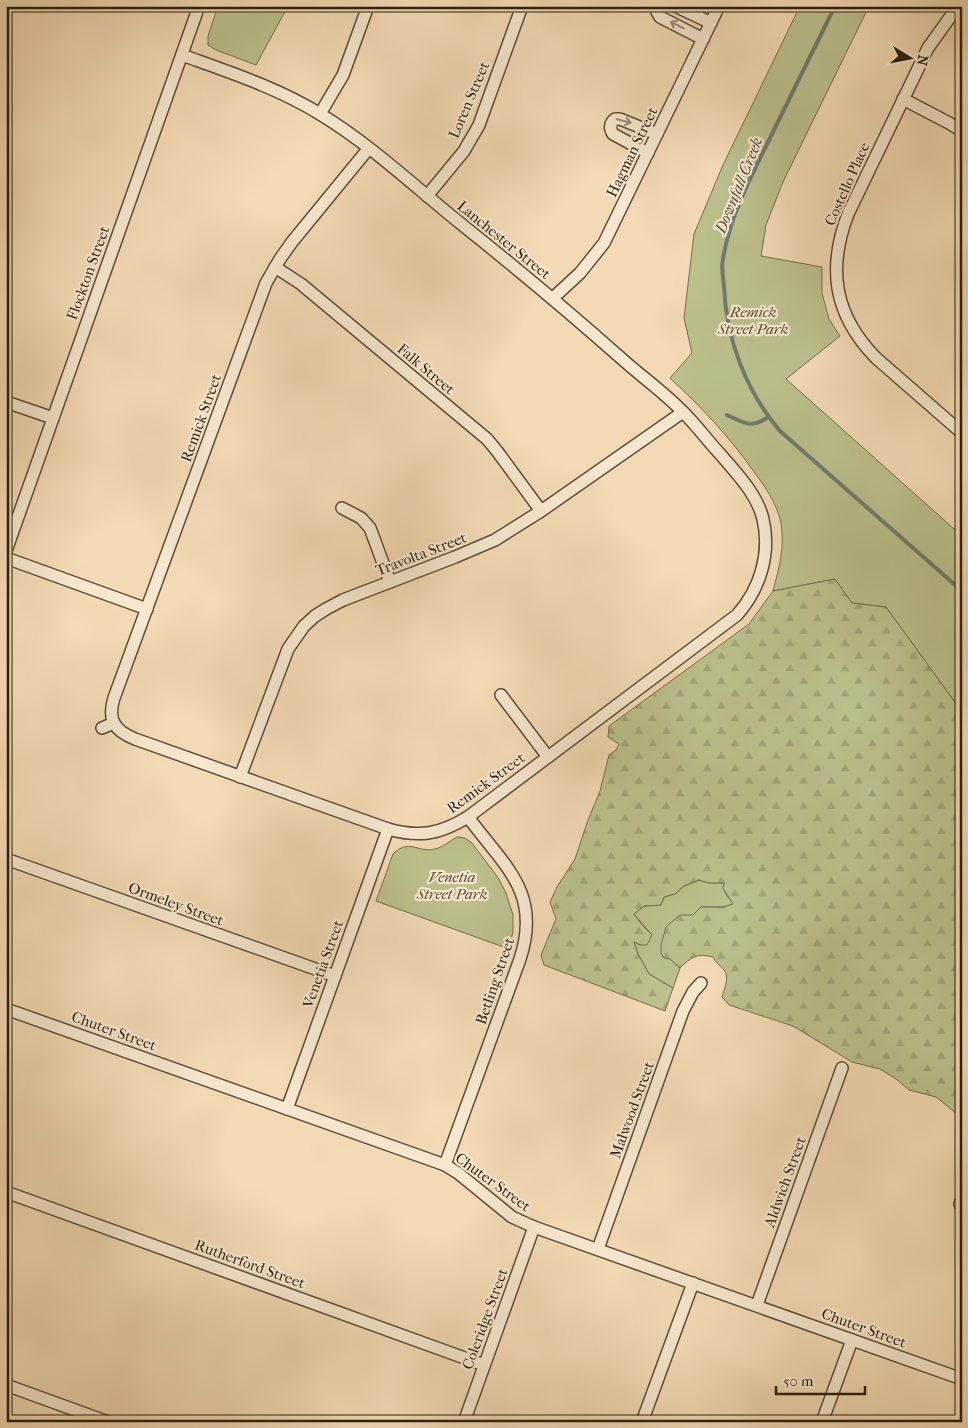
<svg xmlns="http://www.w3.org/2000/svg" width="968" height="1428" viewBox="0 0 968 1428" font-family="'IM FELL French Canon',serif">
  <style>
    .green { fill: #bbc08d; stroke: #72704f }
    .forest { fill: url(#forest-firs); stroke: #72704f }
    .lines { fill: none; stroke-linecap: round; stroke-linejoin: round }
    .stream { stroke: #6d7d6e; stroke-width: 4 }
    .minor-casing { stroke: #5c4e3a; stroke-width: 14 }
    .minor { stroke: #f7e7ce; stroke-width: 11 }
    .oneway { stroke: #9a8d79 }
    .labels { text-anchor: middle; stroke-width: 4.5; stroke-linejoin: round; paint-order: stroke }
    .street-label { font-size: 15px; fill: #291f11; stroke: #f7e7ce }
    .park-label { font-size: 15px; font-style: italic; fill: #554f36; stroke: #f7e7ce }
    .water-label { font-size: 16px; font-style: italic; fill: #4b4e40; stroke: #f7e7ce }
  </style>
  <defs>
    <pattern id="forest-firs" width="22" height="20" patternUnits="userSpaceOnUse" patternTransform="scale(1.25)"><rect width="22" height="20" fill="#bbc08d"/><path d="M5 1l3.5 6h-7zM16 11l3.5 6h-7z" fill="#a1a579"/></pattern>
  </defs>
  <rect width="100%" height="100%" fill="#f3dab4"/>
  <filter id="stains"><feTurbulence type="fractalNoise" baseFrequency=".004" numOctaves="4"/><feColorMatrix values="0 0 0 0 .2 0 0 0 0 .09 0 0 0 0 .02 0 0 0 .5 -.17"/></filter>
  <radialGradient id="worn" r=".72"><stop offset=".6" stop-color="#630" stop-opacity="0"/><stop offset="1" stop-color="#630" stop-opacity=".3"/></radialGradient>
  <g class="green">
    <polygon points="218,6 288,6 256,65 216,50 208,45 208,36"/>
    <path d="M 800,6 L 869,6 L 783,182 L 766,225 L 761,256 L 822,267 L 822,293 L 829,319 L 840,336 L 786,379 L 962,536 L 962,712 L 886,607 L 852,603 L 835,579 L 773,591 C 779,568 785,548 781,523 C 777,503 764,485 752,469 C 728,435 700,406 670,378 L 692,353 L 684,318 L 694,234 L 723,165 Z"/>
    <path d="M 457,837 L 465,838 L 472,843 L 499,879 L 506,893 L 513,915 L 513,932 L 509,949 L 376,901 L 393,854 C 409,838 417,853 435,849 C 443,847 450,841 457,837 Z"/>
    <path d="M 699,880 L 709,883 L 725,883 C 722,892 728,897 734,904 L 723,907 L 701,907 L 693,915 L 670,959 L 680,968 L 673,988 L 649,974 L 638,954 L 634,942 L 640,945 L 652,935 L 634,914 L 644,906 L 661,905 L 664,897 L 675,894 L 684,886 Z"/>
  </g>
  <path class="forest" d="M 835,579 L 852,603 L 886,607 L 962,712 L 962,1118 L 936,1097 L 909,1090 L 896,1079 L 880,1069 L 852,1062 L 793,1026 L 729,1005 L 722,997 C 724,989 730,977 724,970 C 720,965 716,963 713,957 C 697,953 691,957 680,968 L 670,959 L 664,958 L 661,953 L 661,945 L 666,927 L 680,915 L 693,915 L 701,907 L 723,907 L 733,904 L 723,888 L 724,883 L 709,883 L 699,880 L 684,886 L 675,894 L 664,897 L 661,905 L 644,906 L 634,914 L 642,925 L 652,935 L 647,945 L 641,945 L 634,942 L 638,954 L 649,974 L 673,988 L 665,1011 L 544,965 L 541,955 L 556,919 L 550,902 L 557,887 L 575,859 L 588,820 L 600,791 L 609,755 L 616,750 L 619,744 L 608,737 L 609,726 L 749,624 L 773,591 Z"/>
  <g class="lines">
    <g class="stream">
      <path d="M 835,6 C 814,49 792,93 771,136 C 752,175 730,215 723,259 C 721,267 723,277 724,286 C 726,339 746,391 780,431 L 962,591"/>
      <path d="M 727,415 C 744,423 752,429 768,417"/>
    </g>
    <defs>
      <g id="minor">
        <polyline points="659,6 657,12 660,17 703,39"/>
        <polyline points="675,6 711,23"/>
        <path d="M 958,6 L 928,48 L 848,214 C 827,269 834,315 876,358 L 962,433"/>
        <path d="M 182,55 C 229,72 278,88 320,114 C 371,145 414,186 460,223 C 515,267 569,312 622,359 C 642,377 665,393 684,413 C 697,426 708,441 721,455 C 737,474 757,494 763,519 C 771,554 760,589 737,615 L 468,817 C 440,834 420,838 388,829 L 135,739 C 115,731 107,720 114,698 L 266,283 L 280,259 L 292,242 L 369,148"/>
        <polyline points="903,99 949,123 962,131"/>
        <polyline points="320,114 343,75 368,6"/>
        <path d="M 648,153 L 613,134 C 609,128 610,123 615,119 L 620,119 L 657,134"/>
        <polyline points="427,196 464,151 479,125 522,6"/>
        <polyline points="275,267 301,284 487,439 497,451 541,511"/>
        <polyline points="553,298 580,273 604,243 719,6"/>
        <polyline points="6,402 53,418"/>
        <polyline points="342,508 361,518 370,528 390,582"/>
        <polyline points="6,551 199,6"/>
        <polyline points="6,558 147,609"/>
        <polyline points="501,695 548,757"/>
        <polyline points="102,728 114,723"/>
        <polyline points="240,777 288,649 304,626 315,616 326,609 343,600 455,557 495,540 541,511 683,412"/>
        <polyline points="6,859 335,976"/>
        <polyline points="6,1009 445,1165 458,1173 512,1217 534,1227 962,1379"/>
        <polyline points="287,1109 388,829"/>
        <path d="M 445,1165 L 520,959 C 542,892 504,866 468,817"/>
        <polyline points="6,1192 484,1365"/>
        <polyline points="960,1204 962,1205"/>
        <polyline points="598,1249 683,1011 693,992 701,983"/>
        <polyline points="757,1305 842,1068"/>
        <polyline points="6,1385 108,1422"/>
        <polyline points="464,1422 534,1227"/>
        <polyline points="642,1422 693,1283"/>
        <polyline points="822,1422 852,1340"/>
      </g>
    </defs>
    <use href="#minor" class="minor-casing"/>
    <use href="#minor" class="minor"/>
  </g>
  <defs><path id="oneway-shaft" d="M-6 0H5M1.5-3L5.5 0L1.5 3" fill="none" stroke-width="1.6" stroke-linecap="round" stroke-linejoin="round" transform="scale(1.25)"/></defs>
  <g class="oneway">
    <use href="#oneway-shaft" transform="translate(677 25) rotate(-153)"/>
    <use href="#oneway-shaft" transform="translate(624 121) rotate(14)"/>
  </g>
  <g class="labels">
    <g class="street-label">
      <text transform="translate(469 100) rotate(-67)" y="5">Loren Street</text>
      <text transform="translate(632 152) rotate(-64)" y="5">Hagman Street</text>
      <text transform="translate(847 184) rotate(-66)" y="5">Costello Place</text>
      <text transform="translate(504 240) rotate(39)" y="5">Lanchester Street</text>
      <text transform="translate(88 273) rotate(-70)" y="5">Flockton Street</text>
      <text transform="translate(426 369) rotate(40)" y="5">Falk Street</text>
      <text transform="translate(201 418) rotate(-70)" y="5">Remick Street</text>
      <text transform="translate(421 554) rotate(-21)" y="5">Travolta Street</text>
      <text transform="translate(486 783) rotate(-36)" y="5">Remick Street</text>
      <text transform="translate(176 904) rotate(20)" y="5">Ormeley Street</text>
      <text transform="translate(323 964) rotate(-70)" y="5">Venetia Street</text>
      <text transform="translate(495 981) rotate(-71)" y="5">Betling Street</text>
      <text transform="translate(114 1031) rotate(20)" y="5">Chuter Street</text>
      <text transform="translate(632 1110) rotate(-70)" y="5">Malwood Street</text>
      <text transform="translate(493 1182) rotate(36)" y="5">Chuter Street</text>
      <text transform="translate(785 1182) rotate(-70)" y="5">Aldwich Street</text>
      <text transform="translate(250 1264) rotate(20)" y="5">Rutherford Street</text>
      <text transform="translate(485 1319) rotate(-70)" y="5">Coleridge Street</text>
      <text transform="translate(864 1328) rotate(20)" y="5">Chuter Street</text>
    </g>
    <g class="park-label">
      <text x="753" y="317">Remick<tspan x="753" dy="17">Street Park</tspan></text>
      <text x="452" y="882">Venetia<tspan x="452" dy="17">Street Park</tspan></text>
    </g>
    <g class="water-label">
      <text transform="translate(738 185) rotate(-68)" y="6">Downfall Creek</text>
    </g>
  </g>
  <rect width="968" height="1428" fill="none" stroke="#f3dab4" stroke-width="25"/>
  <rect x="8" y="8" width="953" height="1413" fill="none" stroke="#291f11" stroke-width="2.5"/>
  <rect x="12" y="12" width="943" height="1403" fill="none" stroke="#291f11"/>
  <g transform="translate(910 58) rotate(100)" stroke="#f7e7ce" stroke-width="4" paint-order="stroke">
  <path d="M0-4L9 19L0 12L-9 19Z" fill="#291f11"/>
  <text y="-8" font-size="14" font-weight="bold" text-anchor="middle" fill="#291f11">N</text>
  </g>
  <path d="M776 1386v8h89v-8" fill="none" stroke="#291f11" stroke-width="2.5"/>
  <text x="783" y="1386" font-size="15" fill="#291f11" stroke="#f7e7ce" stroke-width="4" paint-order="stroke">50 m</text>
  <rect width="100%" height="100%" filter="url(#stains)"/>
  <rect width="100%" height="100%" fill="url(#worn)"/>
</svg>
